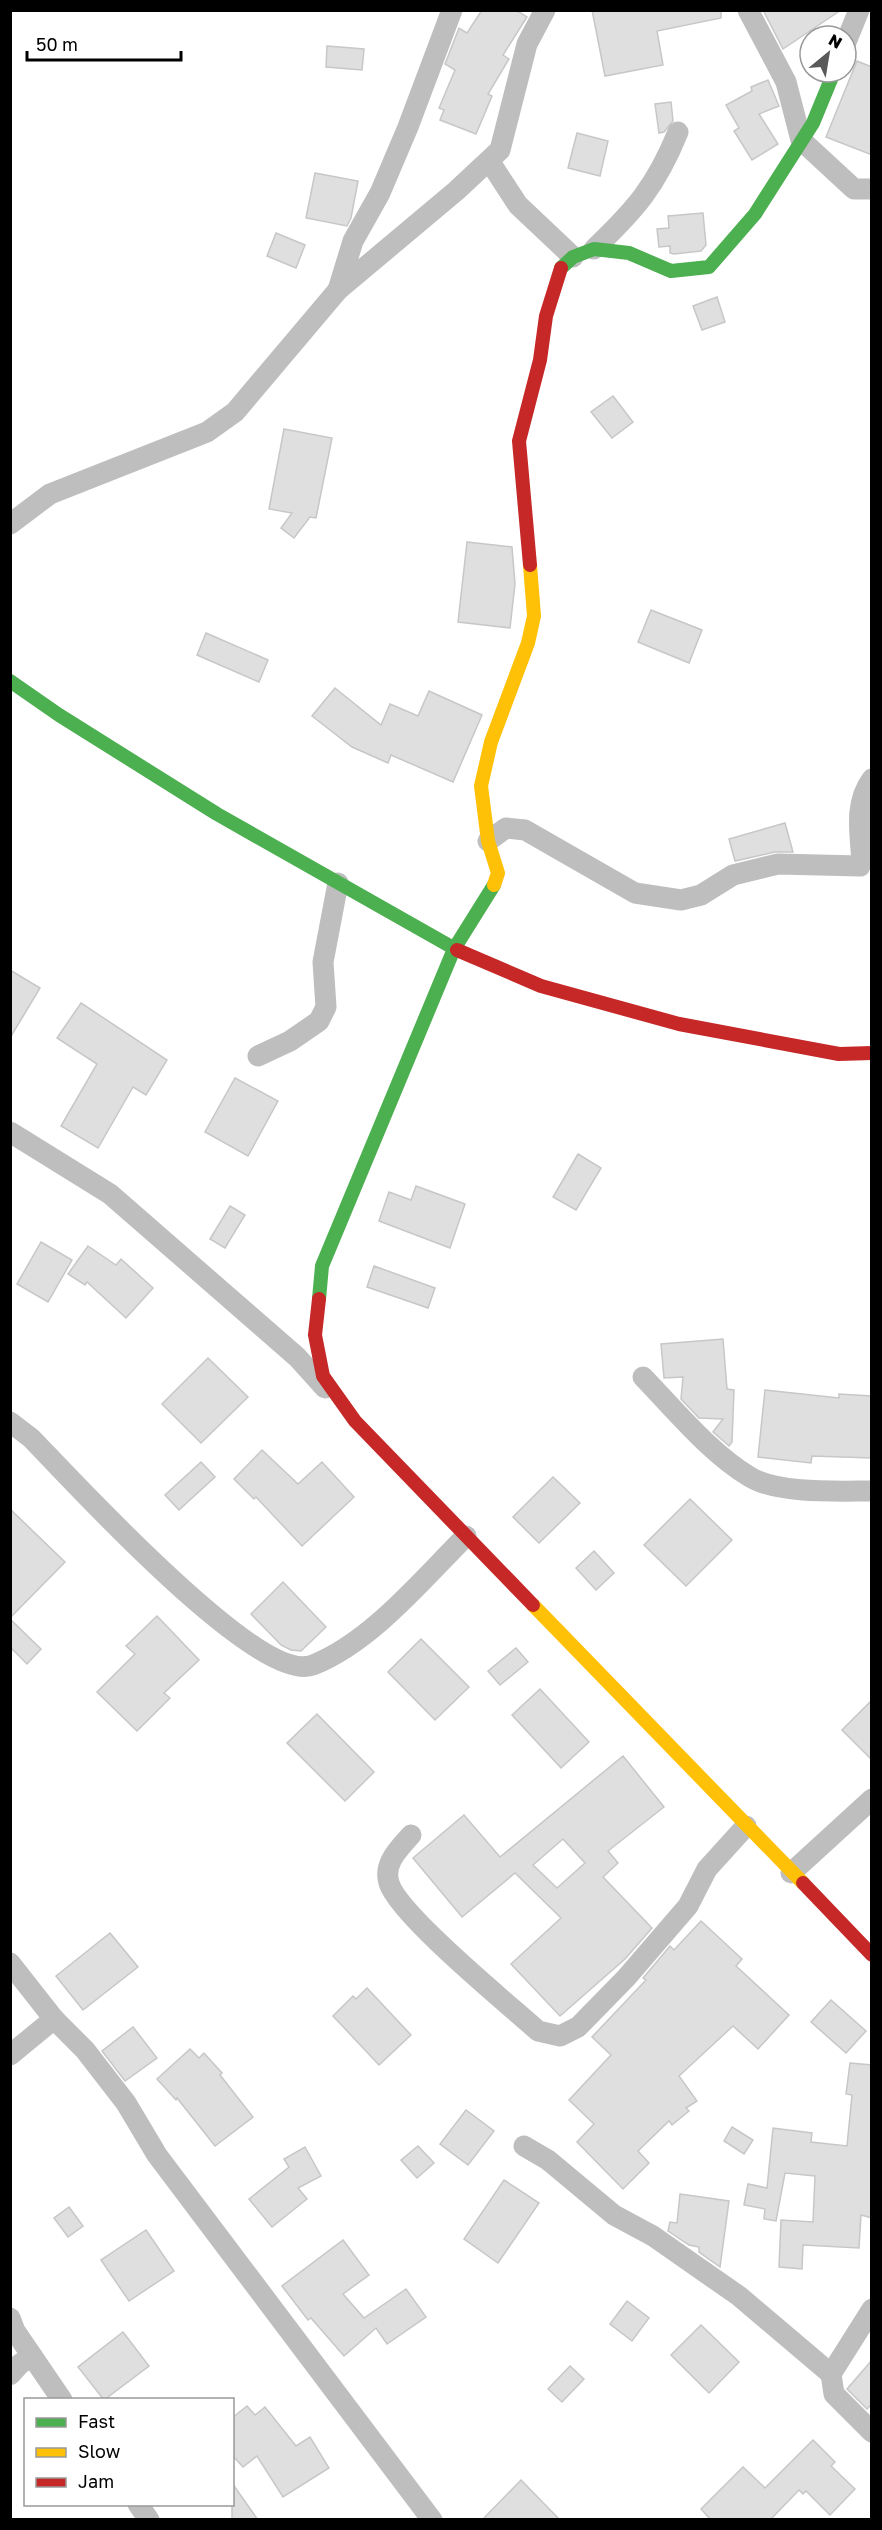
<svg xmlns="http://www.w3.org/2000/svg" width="882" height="2530" viewBox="0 0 882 2530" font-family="'Golos Text',sans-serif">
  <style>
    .building { fill: #dfdfdf; stroke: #c7c7c7; stroke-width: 1.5; fill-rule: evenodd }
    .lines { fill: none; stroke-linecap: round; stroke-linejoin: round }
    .street { stroke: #bebebe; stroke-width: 21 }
    .fast { stroke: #4caf50; stroke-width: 14 }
    .slow { stroke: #ffc107; stroke-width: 14 }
    .jam { stroke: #c62828; stroke-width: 14 }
  </style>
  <rect width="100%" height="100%" fill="#fff"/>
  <g class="building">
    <polygon points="482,10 516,10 527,17 503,55 509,59 488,94 492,96 476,134 440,120 444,110 439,108 455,70 445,64 459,28 467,33"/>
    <polygon points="592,10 721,10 721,18 657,31 663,65 605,76"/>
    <polygon points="763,10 841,10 783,49"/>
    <polygon points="327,46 364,49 362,70 326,67"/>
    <polygon points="857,61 872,67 872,155 826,137"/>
    <polygon points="768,80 779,106 759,114 778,144 752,160 734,131 739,128 726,105 752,91 751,87"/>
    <polygon points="671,102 673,121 664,132 659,133 655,104"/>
    <polygon points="577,133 608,141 600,176 568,168"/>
    <polygon points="315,173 358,181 351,218 347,226 306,218"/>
    <polygon points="703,213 706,245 701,251 674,254 670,253 670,246 659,247 657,229 669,228 668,216"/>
    <polygon points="276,233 305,245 296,268 267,256"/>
    <polygon points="717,297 725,322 702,330 693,306"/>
    <polygon points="613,396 633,422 612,438 591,412"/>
    <polygon points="284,429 332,438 316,518 310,517 294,538 281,528 292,513 269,509"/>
    <polygon points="467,542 512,547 515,584 510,628 458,622"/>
    <polygon points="651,610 702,630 689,663 638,642"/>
    <polygon points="206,633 268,660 259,682 197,655"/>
    <polygon points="335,688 381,725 390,704 418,716 429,691 482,715 453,782 391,755 388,763 352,747 312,716"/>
    <polygon points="785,823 793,852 775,852 735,861 729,839"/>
    <polygon points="10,970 40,988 10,1038"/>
    <polygon points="81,1003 167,1060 146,1095 133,1087 98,1148 61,1126 97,1064 57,1038"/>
    <polygon points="235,1078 278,1101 248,1156 205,1132"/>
    <polygon points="578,1154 601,1168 576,1210 553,1197"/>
    <polygon points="416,1186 465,1204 450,1248 379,1221 389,1192 411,1200"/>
    <polygon points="230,1206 245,1215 225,1248 210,1239"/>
    <polygon points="41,1242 72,1260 48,1302 17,1284"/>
    <polygon points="88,1246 116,1265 121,1259 153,1288 126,1318 87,1282 85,1285 68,1274"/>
    <polygon points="374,1266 435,1288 428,1308 367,1287"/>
    <polygon points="723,1339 727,1389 734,1390 732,1442 729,1446 713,1432 723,1419 699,1418 681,1399 683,1377 664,1378 661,1344"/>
    <polygon points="208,1358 248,1397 201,1443 162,1404"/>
    <polygon points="765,1390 839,1398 839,1394 872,1396 872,1458 812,1456 811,1463 758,1457"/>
    <polygon points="262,1450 298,1484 322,1462 354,1497 302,1546 256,1497 254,1499 234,1479"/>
    <polygon points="201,1462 215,1477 179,1510 165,1495"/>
    <polygon points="553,1477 580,1503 539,1543 513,1517"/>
    <polygon points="690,1499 732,1540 686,1586 644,1545"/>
    <polygon points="10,1509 65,1562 10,1618"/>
    <polygon points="594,1551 614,1573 596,1590 576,1568"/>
    <polygon points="283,1582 326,1627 301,1651 291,1650 281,1645 251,1614"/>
    <polygon points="157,1616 199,1660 164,1693 170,1698 137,1731 97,1692 135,1654 126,1646"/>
    <polygon points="10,1619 41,1649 27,1664 10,1647"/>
    <polygon points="421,1639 469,1687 435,1720 388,1672"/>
    <polygon points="516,1648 528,1662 500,1685 488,1671"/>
    <polygon points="540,1689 589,1742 561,1768 512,1715"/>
    <polygon points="872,1700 872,1760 842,1730"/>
    <polygon points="317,1714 374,1772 345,1801 287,1743"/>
    <path d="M 623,1756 L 664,1807 L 608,1851 L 618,1863 L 603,1877 L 652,1928 L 625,1959 L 560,2016 L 511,1964 L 561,1918 L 515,1873 L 462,1917 L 413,1858 L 464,1815 L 500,1857 ZM 563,1839 L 585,1863 L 557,1888 L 533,1865 Z"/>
    <polygon points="701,1921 742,1959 736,1966 789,2015 758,2049 733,2026 679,2076 697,2101 686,2108 689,2111 672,2125 669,2121 638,2151 649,2163 623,2189 577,2142 594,2124 569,2100 611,2055 592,2037 646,1980 643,1978 670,1946 674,1950"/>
    <polygon points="110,1933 138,1967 83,2010 56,1976"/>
    <polygon points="367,1988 411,2035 379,2065 333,2016 353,1996 356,1999"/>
    <polygon points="831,2000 866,2031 846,2053 811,2022"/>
    <polygon points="133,2027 157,2058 125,2081 102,2051"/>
    <polygon points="190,2049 199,2058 204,2053 222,2073 220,2075 253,2117 215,2146 177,2098 176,2100 157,2079"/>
    <polygon points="850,2063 872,2065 872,2218 861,2215 859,2248 803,2245 802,2269 779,2267 781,2220 813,2222 815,2176 785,2173 776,2221 764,2219 765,2209 744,2205 748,2184 767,2188 773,2128 812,2133 811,2142 847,2146 852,2095 846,2094"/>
    <polygon points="466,2110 494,2131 468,2165 440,2144"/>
    <polygon points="732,2127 753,2140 744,2154 724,2141"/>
    <polygon points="418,2146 434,2163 417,2178 401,2160"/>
    <polygon points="305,2147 321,2176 298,2188 307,2199 272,2227 249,2199 289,2167 284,2159"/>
    <polygon points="504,2180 539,2203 498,2263 464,2239"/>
    <polygon points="680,2194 729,2201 720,2267 699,2252 699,2247 689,2245 668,2231 670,2222 677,2223"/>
    <polygon points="69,2207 83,2226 68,2237 54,2218"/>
    <polygon points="146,2230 174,2271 129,2301 101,2260"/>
    <polygon points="343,2240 369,2275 343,2294 364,2318 406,2289 426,2317 387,2344 376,2328 344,2356 311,2318 308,2320 282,2286"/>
    <polygon points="627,2301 649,2318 632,2341 610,2324"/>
    <polygon points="701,2325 739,2362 709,2393 671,2355"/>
    <polygon points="123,2332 149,2366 104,2400 78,2367"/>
    <polygon points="872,2360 872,2404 867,2409 847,2389"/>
    <polygon points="570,2366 584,2379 562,2402 548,2389"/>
    <polygon points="247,2406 255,2415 265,2407 296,2446 310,2437 329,2468 283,2497 257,2456 243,2467 232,2455 232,2418"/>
    <polygon points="813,2440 835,2462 831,2466 855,2489 830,2515 806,2491 803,2494 799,2490 770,2520 711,2520 701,2509 743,2467 765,2488"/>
    <polygon points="521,2480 560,2520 482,2520"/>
    <polygon points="232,2483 258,2520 232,2520"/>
  </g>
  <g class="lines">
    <g class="street">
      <polyline points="748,10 786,82 801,140 854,189 872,189"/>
      <polyline points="846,42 859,10"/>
      <polyline points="490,162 518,205 573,257"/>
      <path d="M 594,249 C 636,209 656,186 678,132"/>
      <polyline points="338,290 353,241 380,193 408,127 452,10"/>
      <polyline points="10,524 50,494 207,432 235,412 338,290 456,191 500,150 527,44 545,10"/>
      <path d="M 488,841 L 506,828 L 525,830 L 635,893 L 681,900 L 701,895 L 733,875 L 778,864 L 860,866 L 862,861 C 860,833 854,803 872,779"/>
      <polyline points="258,1056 290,1041 319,1021 326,1007 323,962 338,883"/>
      <polyline points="10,1132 110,1194 297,1357 325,1388"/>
      <path d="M 643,1377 C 675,1410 710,1453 750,1477 C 778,1494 838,1491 872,1491"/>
      <path d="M 10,1422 L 31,1438 C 71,1479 259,1686 313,1665 C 371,1642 422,1580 466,1536"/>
      <path d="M 411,1835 C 399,1849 383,1863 389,1883 C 398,1914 508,2004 538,2031 L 560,2036 L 578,2027 L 626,1978 L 688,1906 L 707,1869 L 746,1826"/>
      <polyline points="791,1873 872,1799"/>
      <polyline points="10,1963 54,2019 85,2050 126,2103 157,2155 432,2520"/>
      <polyline points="10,2055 54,2019"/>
      <polyline points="524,2146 548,2160 614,2215 653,2236 739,2296 831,2374"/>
      <polyline points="872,2309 831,2374 834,2394 872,2432"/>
      <polyline points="10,2318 15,2331 62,2400"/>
      <polyline points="10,2375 20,2364 32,2356"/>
      <polyline points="138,2504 149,2520"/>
    </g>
    <g class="fast">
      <polyline points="561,268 573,257 594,249 629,253 671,271 709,267 755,214 813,123 834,72"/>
      <polyline points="10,681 59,715 217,814 457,950"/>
      <polyline points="319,1299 322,1266 454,949 494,885"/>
    </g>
    <g class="slow">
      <polyline points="494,885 498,873 488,841 481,786 491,742 528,643 534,616 530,565"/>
      <polyline points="533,1605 803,1883"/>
    </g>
    <g class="jam">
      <polyline points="530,565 519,441 540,360 546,316 561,268"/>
      <polyline points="457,950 541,986 679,1024 839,1054 872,1053"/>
      <polyline points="319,1299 315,1335 323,1376 355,1421 533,1605"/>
      <polyline points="803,1883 872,1955"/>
    </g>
  </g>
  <rect width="882" height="2530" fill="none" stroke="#000000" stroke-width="24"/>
  <rect x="24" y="2398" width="210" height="108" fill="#ffffff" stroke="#999999" stroke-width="1.5"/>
  <rect x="36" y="2418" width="30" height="9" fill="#4caf50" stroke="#999999" stroke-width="1.5"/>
  <text x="78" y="2428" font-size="18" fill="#000000">Fast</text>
  <rect x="36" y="2448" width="30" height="9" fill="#ffc107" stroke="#999999" stroke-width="1.5"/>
  <text x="78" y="2458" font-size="18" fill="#000000">Slow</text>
  <rect x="36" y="2478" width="30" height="9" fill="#c62828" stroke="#999999" stroke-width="1.5"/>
  <text x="78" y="2488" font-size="18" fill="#000000">Jam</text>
  <g transform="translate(828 54) rotate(30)"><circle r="28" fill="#ffffff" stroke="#999999" stroke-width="1.5"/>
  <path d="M0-4.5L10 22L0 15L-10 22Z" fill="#595959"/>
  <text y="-9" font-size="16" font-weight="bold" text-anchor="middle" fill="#000000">N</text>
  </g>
  <path d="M27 51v9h154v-9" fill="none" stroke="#000000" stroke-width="3"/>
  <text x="36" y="51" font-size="18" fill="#000000" stroke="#ffffff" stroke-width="4.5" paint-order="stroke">50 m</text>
</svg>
